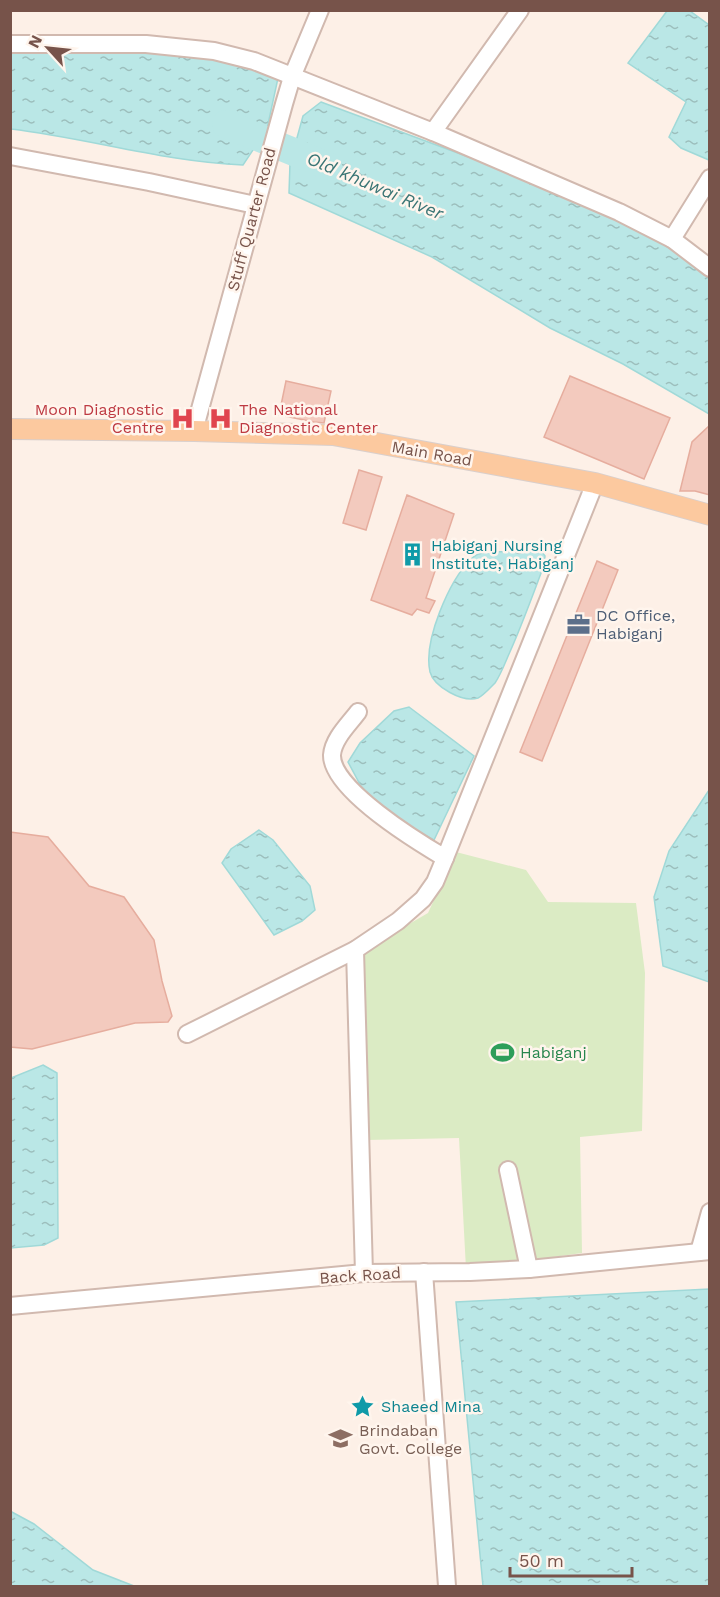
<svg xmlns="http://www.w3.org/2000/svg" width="720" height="1597" viewBox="0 0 720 1597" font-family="'Work Sans',sans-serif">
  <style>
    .garden { fill: #dbebc4 }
    .water { fill: url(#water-ripples); stroke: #a0d9d8; stroke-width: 1.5 }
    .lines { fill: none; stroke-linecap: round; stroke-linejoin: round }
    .river { stroke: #bae7e6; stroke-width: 28 }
    .building { fill: #f3cabe; stroke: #e6ad9e; stroke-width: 1.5 }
    .minor-casing { stroke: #d1b9af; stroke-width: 20 }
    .major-casing { stroke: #d9cfcc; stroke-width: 22 }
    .minor { stroke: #fff; stroke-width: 16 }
    .major { stroke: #fcc99f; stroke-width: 20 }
    .labels { text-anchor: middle; stroke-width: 5; stroke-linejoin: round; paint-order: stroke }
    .street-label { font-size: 16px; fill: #77534a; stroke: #fff5ed }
    .health-label { font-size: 16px; fill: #be3a42; stroke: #fff5ed; text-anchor: end }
    .culture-label { font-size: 16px; fill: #0d838f; stroke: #fff5ed; text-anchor: start }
    .service-label { font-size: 16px; fill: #4e5e75; stroke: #fff5ed; text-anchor: start }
    .leisure-label { font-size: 16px; fill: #27864d; stroke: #fff5ed; text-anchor: start }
    .education-label { font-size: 16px; fill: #785e54; stroke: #fff5ed; text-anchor: start }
    .water-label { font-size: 18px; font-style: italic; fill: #3a7575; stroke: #fff5ed }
  </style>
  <defs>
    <pattern id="water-ripples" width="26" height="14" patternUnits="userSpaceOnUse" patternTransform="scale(1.5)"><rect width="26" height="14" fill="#bae7e6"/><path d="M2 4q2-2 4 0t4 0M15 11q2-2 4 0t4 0" fill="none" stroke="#9cbebc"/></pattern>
  </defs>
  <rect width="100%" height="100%" fill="#fdf0e7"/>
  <polygon class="garden" points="456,852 526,870 548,902 636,903 645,973 642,1131 580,1137 582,1253 466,1269 459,1138 367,1140 354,956 428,913"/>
  <g class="water">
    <polygon points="667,11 690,11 709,25 709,160 681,148 669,137 686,102 628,63"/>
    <path d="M 125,44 L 247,60 L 278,78 L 267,129 L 243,165 C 164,162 88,138 11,129 L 10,48 Z"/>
    <polygon points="321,102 498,168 651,231 709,274 709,414 623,364 550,328 432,257 289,193 290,163 303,116"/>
    <path d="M 530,542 L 536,544 L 545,556 L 544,565 C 533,595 522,625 509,654 C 505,663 501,674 495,683 C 491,687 483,696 478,698 C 463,703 434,687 430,672 C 423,641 449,581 471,559 C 484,547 500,554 515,551 C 521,549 525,545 530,542 Z"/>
    <polygon points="409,707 474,756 434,840 388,815 363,790 348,762 360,743 394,711"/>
    <polygon points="709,790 709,982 663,966 654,897 669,851"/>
    <polygon points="259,830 273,840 310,886 315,910 302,921 274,935 222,863 231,849"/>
    <polygon points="43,1065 57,1073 58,1238 44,1245 11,1248 11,1078"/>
    <polygon points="709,1289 709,1586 483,1586 456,1302"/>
    <polygon points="10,1511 34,1524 93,1570 134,1586 11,1586"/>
  </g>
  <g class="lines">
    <polyline class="river" points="226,124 328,166"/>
  </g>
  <g class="building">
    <polygon points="570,376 670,418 644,479 544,437"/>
    <polygon points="286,381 331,391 324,423 314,422 279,415"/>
    <polygon points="710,425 710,495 695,491 680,491 692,442"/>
    <polygon points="359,470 382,477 366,530 343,523"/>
    <polygon points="407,495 454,514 426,598 435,601 429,613 417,609 412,615 371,600"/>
    <polygon points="597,561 618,570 542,761 520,752"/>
    <polygon points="10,832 48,837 89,886 124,897 154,940 162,981 172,1016 168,1022 135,1023 32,1049 10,1047"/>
  </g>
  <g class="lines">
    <defs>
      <g id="minor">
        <polyline points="10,44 146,44 214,51 254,61 433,132 619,212 672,239 710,268"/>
        <polyline points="433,132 520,10"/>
        <polyline points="10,156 149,182 255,205"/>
        <polyline points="672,239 710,178"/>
        <polyline points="194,431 284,104 292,77 320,10"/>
        <path d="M 358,712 C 349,724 333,739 332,755 C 331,789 418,842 445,858"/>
        <polyline points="355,950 364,1273"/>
        <polyline points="187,1034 355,950 398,921 423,899 435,882 445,858 595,483"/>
        <polyline points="508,1170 529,1269"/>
        <polyline points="699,1252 710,1212"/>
        <polyline points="424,1272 447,1586"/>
        <polyline points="10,1306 364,1273 470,1272 529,1269 710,1251"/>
      </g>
      <polyline id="major" points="10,429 194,431 333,435 595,483 710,515"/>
    </defs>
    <use href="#minor" class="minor-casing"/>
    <use href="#major" class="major-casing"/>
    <use href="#minor" class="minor"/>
    <use href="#major" class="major"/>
  </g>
  <defs>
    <symbol id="hospital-bare" viewBox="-9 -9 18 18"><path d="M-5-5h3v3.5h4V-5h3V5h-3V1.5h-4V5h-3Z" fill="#e0444e" stroke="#fff5ed" stroke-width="2.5" paint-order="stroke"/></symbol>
    <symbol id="building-bare" viewBox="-9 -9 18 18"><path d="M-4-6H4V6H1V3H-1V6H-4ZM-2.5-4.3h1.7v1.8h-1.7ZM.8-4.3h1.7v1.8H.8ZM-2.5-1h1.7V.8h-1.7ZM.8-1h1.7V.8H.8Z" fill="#0f9aa8" stroke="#fff5ed" stroke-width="2.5" paint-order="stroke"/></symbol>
    <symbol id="office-bare" viewBox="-9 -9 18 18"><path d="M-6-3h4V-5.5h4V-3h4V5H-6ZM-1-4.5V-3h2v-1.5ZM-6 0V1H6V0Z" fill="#5c6f8a" stroke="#fff5ed" stroke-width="2.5" paint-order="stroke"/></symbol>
    <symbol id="stadium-bare" viewBox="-9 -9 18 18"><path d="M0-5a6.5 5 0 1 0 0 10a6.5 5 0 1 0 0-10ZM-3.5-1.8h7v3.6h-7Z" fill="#2e9e5b" stroke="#fff5ed" stroke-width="2.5" paint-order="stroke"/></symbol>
    <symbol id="sight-bare" viewBox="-9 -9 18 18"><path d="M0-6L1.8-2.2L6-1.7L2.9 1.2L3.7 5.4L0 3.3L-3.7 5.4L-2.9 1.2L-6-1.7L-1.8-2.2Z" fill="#0f9aa8" stroke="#fff5ed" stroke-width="2.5" paint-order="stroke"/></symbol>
    <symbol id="university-bare" viewBox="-9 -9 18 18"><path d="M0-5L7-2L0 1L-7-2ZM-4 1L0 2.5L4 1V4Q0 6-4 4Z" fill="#8d6e63" stroke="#fff5ed" stroke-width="2.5" paint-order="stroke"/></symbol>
  </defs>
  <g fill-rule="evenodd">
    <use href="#hospital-bare" x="166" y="402" width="33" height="33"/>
    <use href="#hospital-bare" x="204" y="402" width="33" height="33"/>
    <use href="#building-bare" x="396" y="538" width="33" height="33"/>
    <use href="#office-bare" x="562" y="608" width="33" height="33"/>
    <use href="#stadium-bare" x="486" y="1036" width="33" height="33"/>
    <use href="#sight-bare" x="346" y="1390" width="33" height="33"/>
    <use href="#university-bare" x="324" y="1422" width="33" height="33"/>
  </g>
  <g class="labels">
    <g class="street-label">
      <text transform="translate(251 219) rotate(-75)" y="6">Stuff Quarter Road</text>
      <text transform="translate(432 453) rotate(10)" y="6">Main Road</text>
      <text transform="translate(360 1275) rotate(-4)" y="6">Back Road</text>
    </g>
    <g class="health-label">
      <text x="164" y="415">Moon Diagnostic<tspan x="164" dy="18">Centre</tspan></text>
      <text x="239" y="415" text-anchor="start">The National<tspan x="239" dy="18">Diagnostic Center</tspan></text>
    </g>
    <g class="culture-label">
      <text x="431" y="551">Habiganj Nursing<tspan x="431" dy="18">Institute, Habiganj</tspan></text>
      <text x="381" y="1412">Shaeed Mina</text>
    </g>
    <g class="service-label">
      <text x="596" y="621">DC Office,<tspan x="596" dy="18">Habiganj</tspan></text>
    </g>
    <g class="leisure-label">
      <text x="520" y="1058">Habiganj</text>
    </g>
    <g class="education-label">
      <text x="359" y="1436">Brindaban<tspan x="359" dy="18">Govt. College</tspan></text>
    </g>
    <g class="water-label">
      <text transform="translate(375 186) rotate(23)" y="6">Old khuwai River</text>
    </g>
  </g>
  <rect width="720" height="1597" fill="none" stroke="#77534a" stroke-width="24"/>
  <g transform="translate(48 48) rotate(297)" stroke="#fff5ed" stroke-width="4.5" paint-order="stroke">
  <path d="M0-4.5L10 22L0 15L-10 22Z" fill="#77534a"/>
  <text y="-9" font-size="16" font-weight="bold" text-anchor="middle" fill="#77534a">N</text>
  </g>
  <path d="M510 1567v9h122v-9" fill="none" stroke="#77534a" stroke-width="3"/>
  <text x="519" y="1567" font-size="18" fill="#77534a" stroke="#fff5ed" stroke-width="4.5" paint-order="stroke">50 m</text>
</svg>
